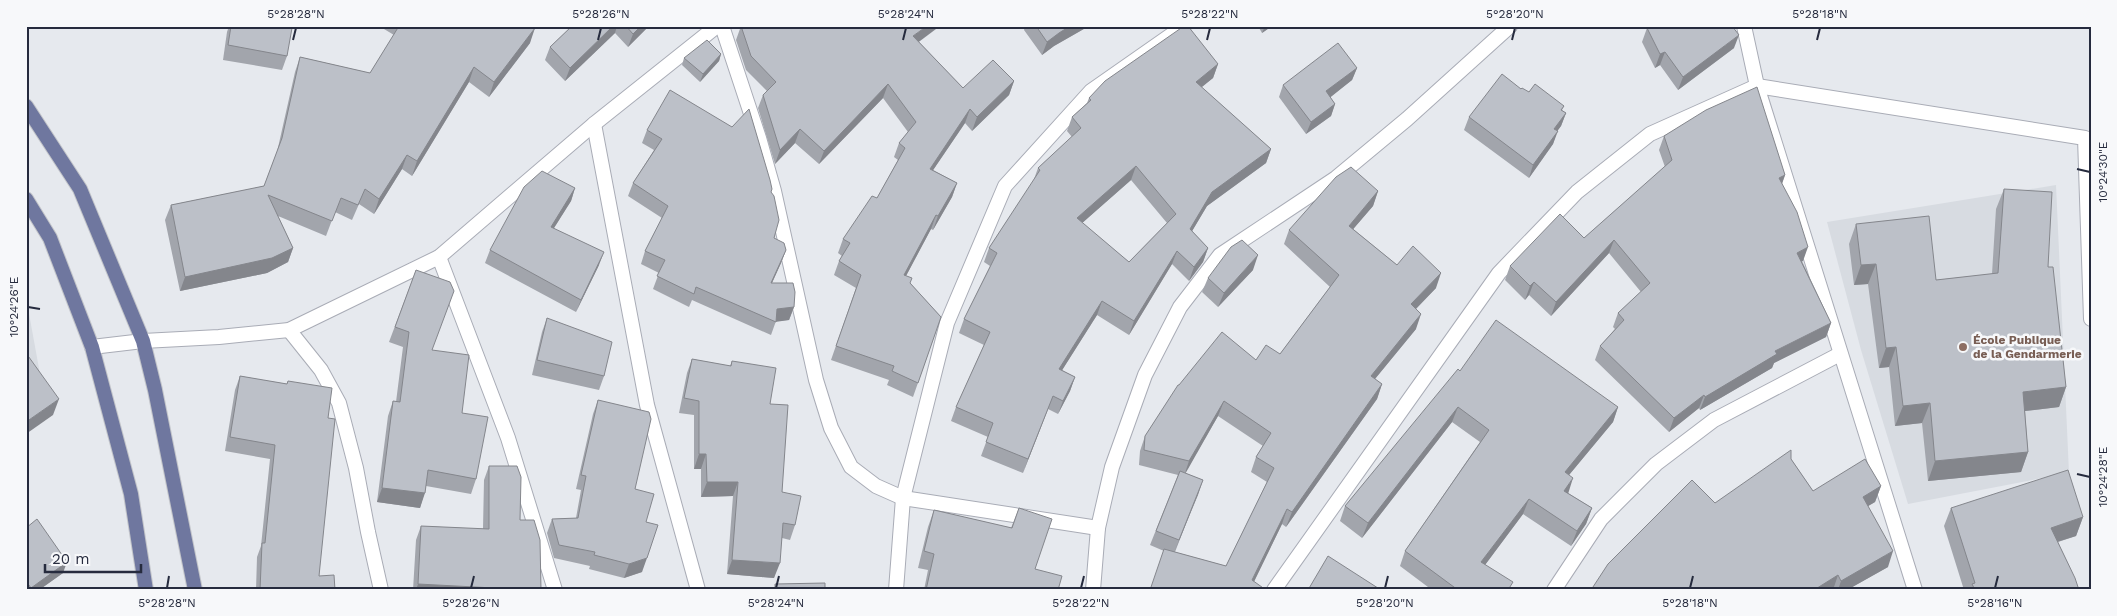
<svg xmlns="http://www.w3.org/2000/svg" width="2117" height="616" viewBox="0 0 2117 616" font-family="'Work Sans',sans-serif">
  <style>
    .built { fill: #d7dbe1 }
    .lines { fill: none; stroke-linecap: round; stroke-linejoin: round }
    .minor-casing { stroke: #a9acb6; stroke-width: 16 }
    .primary-casing { stroke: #c2c4c9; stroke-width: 16 }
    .minor { stroke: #fff; stroke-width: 14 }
    .primary { stroke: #6f779f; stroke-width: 14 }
    .wall { fill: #a2a5ac; fill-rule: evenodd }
    .shaded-wall { fill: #84868c }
    .building { fill: #bcc0c8; stroke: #84868c; fill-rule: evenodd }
    .ticks { fill: none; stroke: #262b3e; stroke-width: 2 }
    .education-dot { fill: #8d6e63; stroke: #f7f8fa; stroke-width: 2 }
    .labels { text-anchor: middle; stroke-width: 5; stroke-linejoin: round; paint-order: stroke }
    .education-label { font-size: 12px; font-weight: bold; fill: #785e54; stroke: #f7f8fa; text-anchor: start }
    .neatline { fill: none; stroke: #262b3e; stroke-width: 2 }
    .ticks-label { font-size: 12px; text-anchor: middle; fill: #262b3e }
  </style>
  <rect width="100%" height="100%" fill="#e6e9ee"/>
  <g class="built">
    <polygon points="2056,185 2069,473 1908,504 1861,350 1827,222"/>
    <polygon points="26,297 48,418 26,432"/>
  </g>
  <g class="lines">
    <defs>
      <g id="minor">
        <polyline points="722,26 759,138 774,191 816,380 831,428 851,467 876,486 903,498 1098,528"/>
        <polyline points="1744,26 1757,86 1915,590"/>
        <polyline points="594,124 647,405 698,590"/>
        <polyline points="439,257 508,438 555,590"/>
        <polyline points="289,330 321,370 339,403 356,468 368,532 381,590"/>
        <polyline points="92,347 143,341 219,337 289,330 439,257 594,124 717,26"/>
        <polyline points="896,590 903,498 947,323 1005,186 1091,91 1184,26"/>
        <polyline points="1093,590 1098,528 1112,467 1145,375 1180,307 1220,255 1336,178 1407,119 1510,26"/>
        <polyline points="1274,590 1499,273 1577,192 1650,134 1757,86 2085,138 2091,319"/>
        <polyline points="1554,590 1601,519 1656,464 1714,420 1840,354"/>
      </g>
      <g id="primary">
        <polyline points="26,106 80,189 143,341 155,390 195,590"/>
        <polyline points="26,199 50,238 92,347 131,494 146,590"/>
      </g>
    </defs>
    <use href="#minor" class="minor-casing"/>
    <use href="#primary" class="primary-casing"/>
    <use href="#minor" class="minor"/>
    <use href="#primary" class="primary"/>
  </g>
  <g class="wall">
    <polygon points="229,26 280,26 287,56 282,70 223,60 227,32"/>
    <polygon points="379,26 532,26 530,43 489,97 469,82 412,176 402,169 374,214 359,204 352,220 335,212 326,236 278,216 293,248 288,262 267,273 180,291 165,220 171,205 264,186 277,152 295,72 300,57 370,73 394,35"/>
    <polygon points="572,26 649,26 628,47 615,33 565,81 545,60 550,47"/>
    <polygon points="741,26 919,42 963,88 1014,81 1009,95 972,131 965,123 933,170 957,183 952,197 933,230 931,229 906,276 910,283 941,317 913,397 887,385 889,380 831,360 856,288 834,275 839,261 842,256 838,253 843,239 877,198 898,160 894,157 899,143 908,132 883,98 819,164 795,143 775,164 758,108 763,95 767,91 746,70 736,40"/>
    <polygon points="1025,26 1089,26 1054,46 1042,55 1024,30"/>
    <polygon points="1258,26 1272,26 1262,33"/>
    <polygon points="1647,28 1734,48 1678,90 1660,65 1655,68 1642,42"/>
    <polygon points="721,54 719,61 700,82 682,65 684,58"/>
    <path d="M 1218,64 L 1213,78 L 1201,87 L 1271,149 L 1266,163 L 1207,206 L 1192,231 L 1208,248 L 1203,262 L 1189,281 L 1172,264 L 1129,335 L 1097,315 L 1062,370 L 1075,377 L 1070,391 L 1058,414 L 1048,409 L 1023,473 L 981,456 L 988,437 L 951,421 L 956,407 L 984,345 L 959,333 L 964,319 L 990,266 L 984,262 L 989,248 L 1033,182 L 1038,168 L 1072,137 L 1067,131 L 1072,117 L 1087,103 L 1089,98 ZM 1131,180 L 1167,223 L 1129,262 L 1082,223 Z"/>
    <polygon points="1357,68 1352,80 1330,97 1335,104 1331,116 1306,134 1279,97 1283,85"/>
    <polygon points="1521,89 1564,106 1562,110 1566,113 1561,126 1557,131 1553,144 1529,178 1464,130 1469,117"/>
    <polygon points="647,130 771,192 774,238 786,250 781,263 772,283 794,307 789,320 776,321 771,335 692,300 689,307 653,289 659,273 641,264 645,251 662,218 628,196 633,183 654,150 642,143"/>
    <polygon points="1664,136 1785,175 1782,184 1803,261 1802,261 1831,323 1826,337 1774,363 1772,368 1700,410 1699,408 1669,432 1595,360 1600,346 1615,329 1613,327 1618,313 1641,292 1609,253 1551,316 1529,295 1525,300 1505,280 1510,266 1584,238 1665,167 1659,150"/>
    <polygon points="575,188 571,201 554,228 599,265 576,312 485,263 490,250"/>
    <polygon points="2004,189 2048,267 2066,387 2059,407 2025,411 2028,452 2021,472 1928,481 1922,423 1895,426 1889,367 1879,368 1868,284 1854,285 1849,244 1856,224 1936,280 1992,274 1996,209"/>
    <path d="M 1378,191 L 1373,206 L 1353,229 L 1397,265 L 1436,288 L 1416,309 L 1416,329 L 1375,379 L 1382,384 L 1377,399 L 1286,527 L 1282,524 L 1254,581 L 1164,551 L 1150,545 L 1178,475 L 1139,465 L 1140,451 L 1145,436 L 1179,385 L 1256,360 L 1280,354 L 1330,287 L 1284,244 L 1289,230 ZM 1218,416 L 1263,446 L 1256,457 L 1251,472 L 1267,482 L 1226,566 L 1175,552 L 1203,480 L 1185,473 Z"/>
    <polygon points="416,270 432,350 462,413 476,479 471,494 426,486 420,508 377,502 388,416 393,401 396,402 403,347 389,342"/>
    <polygon points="1253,270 1218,307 1202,292 1208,278"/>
    <polygon points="547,318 604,376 599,390 532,375 542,332"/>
    <polygon points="692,359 730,366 732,361 770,404 782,492 795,525 790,540 782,538 774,578 727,574 733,496 701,497 701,469 694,469 694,415 679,413 687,373"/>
    <polygon points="1460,371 1618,407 1613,422 1569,475 1568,493 1592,508 1586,524 1571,546 1523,514 1485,565 1510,590 1432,590 1400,566 1405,551 1480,442 1452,422 1362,538 1340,521 1345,506"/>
    <polygon points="240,376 287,384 288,381 328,418 319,576 335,590 256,590 257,557 261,546 270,459 225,451 235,390"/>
    <polygon points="598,400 635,489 646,522 642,572 624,578 589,569 590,566 554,558 547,533 552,519 576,518 581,490 576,489 593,414"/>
    <polygon points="1791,459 1813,491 1881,486 1875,502 1868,506 1888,567 1847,590 1591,590 1715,503"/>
    <polygon points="489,466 520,520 541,590 413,590 416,540 421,526 483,529 484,480"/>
    <polygon points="1019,508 1035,569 1058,590 924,590 928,570 918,568 928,527 934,510 1011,528"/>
    <polygon points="1951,508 2083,517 2076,536 2058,542 2079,590 1964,590 1944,526"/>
    <polygon points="26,528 63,573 39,590 26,590"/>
  </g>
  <g class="shaded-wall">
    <polygon points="613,26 617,26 615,33 565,81 570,68"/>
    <polygon points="641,26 649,26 628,47 633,34"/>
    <polygon points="927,26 940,26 908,50 913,36"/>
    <polygon points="1070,26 1089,26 1054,46 1042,55 1047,42 1059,33"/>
    <polygon points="1265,26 1272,26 1262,33"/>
    <polygon points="535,28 530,43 489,97 494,82"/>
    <polygon points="1739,35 1734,48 1678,90 1683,77"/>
    <polygon points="1665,52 1660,65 1655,68 1660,54"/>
    <polygon points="721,54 719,61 700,82 703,74"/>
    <polygon points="1218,64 1213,78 1191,96 1196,82"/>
    <polygon points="474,67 469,82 412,176 417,161"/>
    <polygon points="1357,68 1352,80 1322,104 1326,91"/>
    <polygon points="1014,81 1009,95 972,131 977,117"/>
    <polygon points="888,84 883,98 819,164 824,151"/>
    <polygon points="1335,104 1331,116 1306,134 1311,122"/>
    <polygon points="970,109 965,123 925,182 930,169"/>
    <polygon points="1566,113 1561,126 1550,141 1554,129"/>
    <polygon points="800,129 795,143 775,164 780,150"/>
    <polygon points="1558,131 1553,144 1529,178 1533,165"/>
    <polygon points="1271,149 1266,163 1207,206 1185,243 1190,229 1212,192"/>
    <polygon points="407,155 402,169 374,214 379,199"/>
    <polygon points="1136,166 1131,180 1072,232 1077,218"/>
    <polygon points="1785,175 1780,189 1779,178"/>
    <polygon points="957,183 952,197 933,230 938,216"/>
    <polygon points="575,188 571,201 547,239 551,227"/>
    <polygon points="1378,191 1373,206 1343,241 1349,226"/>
    <polygon points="936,215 931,229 899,289 904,275"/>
    <polygon points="1614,240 1609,253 1551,316 1556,302"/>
    <polygon points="1808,247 1803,261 1792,266 1797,253"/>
    <polygon points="293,248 288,262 267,273 180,291 185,277"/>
    <polygon points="1208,248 1203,262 1189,281 1194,267"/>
    <polygon points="786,250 781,263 766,296 771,283"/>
    <polygon points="1177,251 1172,264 1129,335 1134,321"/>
    <polygon points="604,252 599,265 576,312 581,300"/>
    <polygon points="1258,255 1253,270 1218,307 1224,293"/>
    <polygon points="1876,264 1868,284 1854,285 1861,265"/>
    <polygon points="1441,273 1436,288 1406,319 1411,304"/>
    <polygon points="1534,282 1529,295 1525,300 1530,286"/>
    <polygon points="1102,301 1097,315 1054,383 1059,369"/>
    <polygon points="794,307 789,320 775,322 777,309"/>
    <polygon points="1421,314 1416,329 1365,391 1371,376"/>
    <polygon points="1831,323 1826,337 1774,363 1772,368 1700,410 1705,397 1775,351"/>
    <polygon points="1896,347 1889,367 1879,368 1886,348"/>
    <polygon points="1075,377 1070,391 1058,414 1063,401"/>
    <polygon points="1382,384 1377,399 1286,527 1292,512"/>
    <polygon points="2066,387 2059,407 2016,412 2023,392"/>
    <polygon points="1704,395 1699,408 1669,432 1674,418"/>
    <polygon points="1053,396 1048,409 1023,473 1028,459"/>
    <polygon points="59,399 53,415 26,434 26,422"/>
    <polygon points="1224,401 1218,416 1184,476 1189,461"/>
    <polygon points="1930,403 1922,423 1895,426 1903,406"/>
    <polygon points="1458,407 1452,422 1362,538 1368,523"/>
    <polygon points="1618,407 1613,422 1559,487 1565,472"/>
    <polygon points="2028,452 2021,472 1928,481 1935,461"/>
    <polygon points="699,454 706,454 701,469 694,469"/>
    <polygon points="1573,478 1568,494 1564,491"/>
    <polygon points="1203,480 1198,495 1173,555"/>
    <polygon points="707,482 738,482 733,496 701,497"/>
    <polygon points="1881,486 1875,502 1858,512 1863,497"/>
    <polygon points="382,488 425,493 420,508 377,502"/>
    <polygon points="1529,499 1523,514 1476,577 1481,562"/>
    <polygon points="1592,508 1586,524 1571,546 1577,531"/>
    <polygon points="1287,509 1282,524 1250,590 1252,580"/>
    <polygon points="2083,517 2076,536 2044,546 2051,528"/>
    <polygon points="1893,551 1888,567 1847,590 1838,590 1841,581"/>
    <polygon points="647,558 642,572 624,578 629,564"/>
    <polygon points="732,560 780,563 774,578 727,574"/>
    <polygon points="67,562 63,573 39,590 31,590 31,588"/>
    <polygon points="1838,575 1833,590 1814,590"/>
    <polygon points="418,584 494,588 493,590 416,590"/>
  </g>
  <g class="building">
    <polygon points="231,26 280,26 292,28 287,56 228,45"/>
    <polygon points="399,26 532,26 535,28 494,82 474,67 417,161 407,155 379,199 365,189 358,205 341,198 332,221 268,195 293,248 272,258 185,277 171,205 264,186 282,138 300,57 370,73"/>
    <polygon points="572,26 613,26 570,68 550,47"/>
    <polygon points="626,26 641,26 633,34"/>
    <polygon points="741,26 927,26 913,36 963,88 993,60 1014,81 977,117 970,109 930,169 957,183 938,216 936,215 904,275 912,278 910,283 941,317 918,383 892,371 894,366 836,346 861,275 839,261 850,243 843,239 872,196 877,198 905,148 899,143 916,122 888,84 824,151 800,129 780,150 763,95 776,82 751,56"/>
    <polygon points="1036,26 1070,26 1059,33 1047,42"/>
    <path d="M 1184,26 L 1188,26 L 1218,64 L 1196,82 L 1271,149 L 1212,192 L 1190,229 L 1208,248 L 1194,267 L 1177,251 L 1134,321 L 1102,301 L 1059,369 L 1075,377 L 1063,401 L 1053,396 L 1028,459 L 986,442 L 993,423 L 956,407 L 990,332 L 964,319 L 997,253 L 989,248 L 1040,170 L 1038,168 L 1081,128 L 1072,117 L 1091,100 L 1089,98 L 1105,81 ZM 1136,166 L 1176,214 L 1129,262 L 1077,218 Z"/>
    <polygon points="1651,26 1732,26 1739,35 1683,77 1665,52 1660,54 1647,28"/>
    <polygon points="707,40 721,54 703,74 684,58"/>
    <polygon points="1338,43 1357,68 1326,91 1335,104 1311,122 1283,85"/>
    <polygon points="1502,74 1521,89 1522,88 1529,92 1535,84 1564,106 1561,110 1566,113 1554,129 1558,131 1533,165 1469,117"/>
    <polygon points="1757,87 1785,175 1779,178 1797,212 1808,247 1797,253 1831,323 1775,351 1777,354 1705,397 1704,395 1674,418 1600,346 1624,320 1618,313 1650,283 1614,240 1556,302 1534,282 1530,286 1510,266 1560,214 1584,238 1672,160 1664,136 1706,110"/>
    <polygon points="670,90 732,127 749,109 770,180 772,189 771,192 774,196 779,220 774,238 784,243 786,250 771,283 793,283 795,292 794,307 777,309 776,322 696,287 694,294 657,276 665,260 645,251 668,206 633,183 662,139 647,130"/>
    <polygon points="1351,167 1378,191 1349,226 1397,265 1413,246 1441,273 1411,304 1421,314 1371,376 1382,384 1292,512 1287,509 1252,580 1266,590 1150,590 1164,549 1226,566 1274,468 1256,457 1271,433 1224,401 1189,461 1144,450 1145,436 1178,385 1179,385 1222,332 1256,360 1266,345 1280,354 1339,275 1289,230 1336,177"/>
    <polygon points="542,171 575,188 551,227 604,252 581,300 490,250 524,187"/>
    <polygon points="2004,189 2052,192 2048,267 2053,267 2066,387 2023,392 2028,452 1935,461 1930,403 1903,406 1896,347 1886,348 1876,264 1861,265 1856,224 1929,216 1936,280 1998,273"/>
    <polygon points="1242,240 1258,255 1224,293 1208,278 1231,247"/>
    <polygon points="416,270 450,282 454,291 432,350 469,355 462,413 488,417 476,479 428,470 425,493 382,488 393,401 400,402 409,332 395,327"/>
    <polygon points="547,318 612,342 604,376 537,360"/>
    <polygon points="1496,320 1618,407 1565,472 1573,478 1564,491 1592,508 1577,531 1529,499 1481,562 1513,582 1508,590 1458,590 1405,551 1489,430 1458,407 1368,523 1345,506 1458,369 1460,371"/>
    <polygon points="26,353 59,399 26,422"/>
    <polygon points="692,359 731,366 732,361 776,368 770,404 788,405 782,492 801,496 795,525 783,523 780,563 732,560 738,482 707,482 706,454 699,454 699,401 684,398"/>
    <polygon points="240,376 287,384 288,381 332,388 328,418 335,419 319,576 334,575 335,590 260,590 262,543 265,543 275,445 230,437"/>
    <polygon points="598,400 649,412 651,419 635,489 654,494 646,522 658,525 647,558 629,564 594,555 595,552 559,545 552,519 578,518 586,476 581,475"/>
    <polygon points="1791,450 1791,459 1813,491 1865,459 1881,486 1863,497 1893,551 1841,581 1838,575 1814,590 1591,590 1608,564 1692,480 1715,503"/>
    <polygon points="489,466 517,466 521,477 520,520 534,520 540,540 541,590 494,590 494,588 418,584 421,526 489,529"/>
    <polygon points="2068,470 2083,517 2051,528 2075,578 2079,590 1975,590 1972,584 1975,583 1951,508"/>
    <polygon points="1180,471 1203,480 1179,540 1156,531"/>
    <polygon points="1019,508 1052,519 1035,569 1062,576 1058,590 926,590 934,554 924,551 934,510 1012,528"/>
    <polygon points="37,519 67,562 31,588 26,581 26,528"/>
    <polygon points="1328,556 1381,590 1308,590"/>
    <polygon points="825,583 825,590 775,590 775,584"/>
  </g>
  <path class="ticks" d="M 293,40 L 296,28M 598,40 L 601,28M 903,40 L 906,28M 1207,40 L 1210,28M 1512,40 L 1515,28M 1817,40 L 1820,28M 2077,169 L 2090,172M 28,307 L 40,309M 2077,474 L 2090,477M 167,588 L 169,576M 471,588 L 474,576M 776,588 L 779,576M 1081,588 L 1084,576M 1385,588 L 1388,576M 1690,588 L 1693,576M 1995,588 L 1998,576"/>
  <circle class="education-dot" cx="1963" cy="347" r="5"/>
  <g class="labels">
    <g class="education-label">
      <text x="1973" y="344">École Publique<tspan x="1973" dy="14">de la Gendarmerie</tspan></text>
    </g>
  </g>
  <rect width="2117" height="616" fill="none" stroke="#f7f8fa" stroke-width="55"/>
  <path d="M45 564v8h96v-8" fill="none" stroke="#262b3e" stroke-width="2.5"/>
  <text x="52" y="564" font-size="15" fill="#262b3e" stroke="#f7f8fa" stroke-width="4" paint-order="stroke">20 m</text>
  <rect x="28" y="28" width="2062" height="560" class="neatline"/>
  <g class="ticks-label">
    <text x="296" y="18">5°28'28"N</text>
    <text x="601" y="18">5°28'26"N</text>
    <text x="906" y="18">5°28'24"N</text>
    <text x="1210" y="18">5°28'22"N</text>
    <text x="1515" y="18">5°28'20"N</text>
    <text x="1820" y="18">5°28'18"N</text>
    <text transform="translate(2103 172) rotate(-90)" y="4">10°24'30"E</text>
    <text transform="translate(14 307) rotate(-90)" y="4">10°24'26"E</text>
    <text transform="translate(2103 477) rotate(-90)" y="4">10°24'28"E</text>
    <text x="167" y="607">5°28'28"N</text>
    <text x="471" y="607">5°28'26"N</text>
    <text x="776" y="607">5°28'24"N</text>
    <text x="1081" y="607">5°28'22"N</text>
    <text x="1385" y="607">5°28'20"N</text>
    <text x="1690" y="607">5°28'18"N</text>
    <text x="1995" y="607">5°28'16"N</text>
  </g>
</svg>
